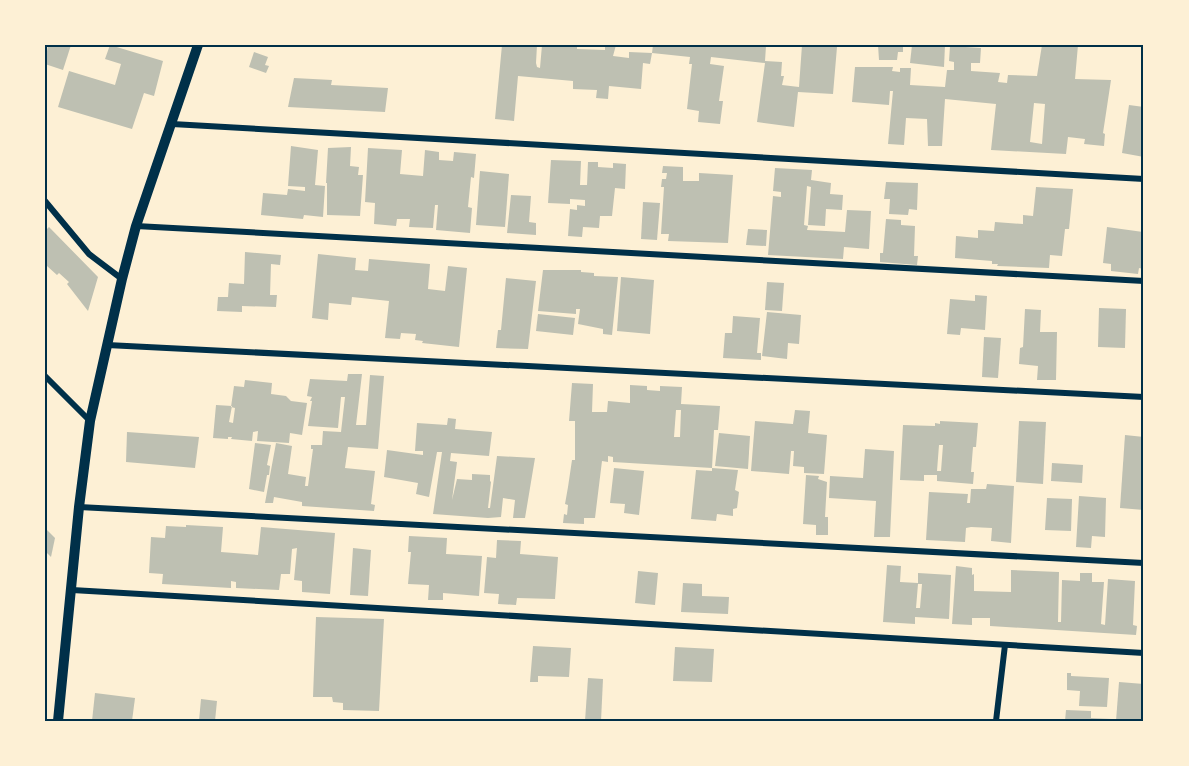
<svg xmlns="http://www.w3.org/2000/svg" width="1189" height="766" viewBox="0 0 1189 766" font-family="'DM Sans',sans-serif">
  <style>
    .building { fill: #bec0b2; fill-rule: evenodd }
    .lines { fill: none; stroke-linecap: round; stroke-linejoin: round }
    .minor { stroke: #003049; stroke-width: 6 }
    .tertiary { stroke: #003049; stroke-width: 10 }
    .neatline { fill: none; stroke: #003049; stroke-width: 2 }
  </style>
  <rect width="100%" height="100%" fill="#fdf0d5"/>
  <g class="building">
    <polygon points="48,45 71,45 63,70 45,64"/>
    <polygon points="110,45 163,61 154,96 144,93 132,129 58,107 69,71 115,85 121,64 105,59"/>
    <polygon points="502,45 537,45 536,63 537,67 540,68 542,45 577,45 577,49 605,50 605,45 616,45 613,56 629,58 629,52 652,53 650,64 643,63 641,89 609,86 608,99 596,98 597,90 573,89 573,81 518,76 514,121 495,119"/>
    <polygon points="653,45 766,46 765,61 782,62 781,76 784,76 782,85 799,87 802,45 837,47 833,94 798,92 794,127 757,122 765,63 711,57 710,64 724,66 719,101 723,101 720,124 698,122 699,111 687,109 692,64 689,64 690,57 652,53"/>
    <polygon points="878,45 903,45 903,52 898,52 897,60 879,60"/>
    <polygon points="912,45 945,45 944,67 910,63"/>
    <path d="M 1042,45 L 1078,45 L 1075,79 L 1111,80 L 1103,133 L 1105,134 L 1104,146 L 1084,144 L 1085,139 L 1068,137 L 1066,154 L 991,150 L 996,104 L 945,99 L 942,146 L 928,146 L 927,119 L 906,118 L 904,145 L 888,144 L 893,91 L 890,91 L 889,105 L 852,102 L 855,67 L 893,67 L 892,71 L 900,72 L 900,68 L 911,68 L 910,85 L 945,87 L 947,70 L 954,70 L 954,62 L 949,61 L 950,46 L 981,48 L 980,63 L 971,63 L 971,71 L 1000,73 L 998,82 L 1007,83 L 1008,75 L 1037,76 ZM 1034,103 L 1045,104 L 1042,144 L 1030,142 Z"/>
    <polygon points="254,52 268,57 265,65 269,66 266,73 249,67"/>
    <polygon points="294,78 332,80 331,85 388,88 385,112 288,107"/>
    <polygon points="1129,105 1144,107 1144,157 1122,153"/>
    <polygon points="291,146 318,150 315,185 325,186 323,217 304,215 303,219 261,215 263,193 287,195 288,189 305,191 305,187 288,186"/>
    <polygon points="351,147 350,166 359,167 358,175 363,175 360,216 327,215 327,183 326,183 328,148"/>
    <polygon points="368,148 402,150 400,174 423,176 425,150 439,152 439,160 453,161 454,152 476,154 474,178 471,177 468,207 472,208 470,233 436,230 438,205 435,205 433,228 409,227 410,219 397,219 396,226 374,224 375,203 365,202"/>
    <polygon points="551,160 581,161 580,185 587,185 588,162 598,162 598,167 613,168 613,163 626,164 625,189 615,188 612,216 600,216 599,228 583,227 582,237 568,236 570,209 577,210 577,205 585,206 585,200 570,199 570,204 548,203"/>
    <polygon points="663,166 683,167 683,181 699,181 699,173 733,175 728,243 668,241 669,234 661,234 664,187 661,187 662,179 666,179 667,173 662,173"/>
    <polygon points="775,168 812,170 811,180 831,183 830,194 843,195 842,210 826,209 825,226 808,225 811,187 807,186 804,225 808,226 807,230 845,232 847,210 871,211 869,249 844,247 843,259 768,255 773,196 781,197 781,192 773,191"/>
    <polygon points="480,171 509,174 505,227 476,225"/>
    <polygon points="886,182 918,183 917,210 909,209 908,215 889,214 890,199 884,199"/>
    <polygon points="1036,187 1073,189 1069,229 1065,229 1062,256 1050,255 1049,268 997,266 998,264 992,264 992,261 955,258 956,236 978,238 978,230 994,231 995,222 1023,224 1023,215 1033,216"/>
    <polygon points="511,195 531,196 529,222 536,223 536,235 507,233"/>
    <polygon points="643,202 660,203 657,240 641,239"/>
    <polygon points="886,219 901,220 901,225 915,226 914,256 918,256 917,265 880,262 880,253 883,253"/>
    <polygon points="49,227 98,277 88,311 67,284 69,282 59,273 57,275 47,266 45,268 45,231"/>
    <polygon points="1107,227 1143,232 1141,250 1144,245 1144,269 1139,268 1138,274 1111,271 1111,264 1103,263"/>
    <polygon points="748,229 767,230 766,246 746,245"/>
    <polygon points="245,252 281,255 280,265 271,264 270,295 277,295 276,307 242,306 242,312 217,311 218,297 228,297 229,283 244,284"/>
    <polygon points="318,254 356,258 355,270 368,271 369,259 430,264 428,289 445,291 448,266 467,268 459,347 422,343 423,341 415,340 416,334 401,333 400,339 385,338 389,301 352,297 351,305 329,303 328,320 312,318"/>
    <polygon points="543,270 581,270 581,272 594,273 594,276 618,277 612,335 603,334 603,329 578,324 580,309 576,309 576,314 538,311"/>
    <polygon points="621,277 654,280 650,334 617,331"/>
    <polygon points="506,278 536,281 528,349 496,348 498,330 501,330"/>
    <polygon points="767,282 784,283 782,311 765,310"/>
    <polygon points="975,295 987,296 985,330 961,328 960,335 947,334 950,299 975,301"/>
    <polygon points="1099,308 1126,309 1125,348 1098,347"/>
    <polygon points="1025,309 1041,310 1040,332 1057,332 1056,380 1037,380 1038,366 1019,364 1020,348 1023,347"/>
    <polygon points="767,312 801,315 799,344 788,343 787,359 762,356"/>
    <polygon points="538,314 575,318 573,335 536,331"/>
    <polygon points="733,316 760,318 757,353 761,353 761,360 723,358 725,333 732,333"/>
    <polygon points="984,337 1001,338 998,378 982,377"/>
    <polygon points="348,374 362,374 356,425 366,425 370,375 384,376 378,449 348,447 345,468 375,471 371,504 375,505 374,511 302,506 302,502 274,497 273,503 265,503 276,443 292,446 288,474 306,477 305,486 308,486 313,449 311,449 311,445 322,445 323,431 341,432 345,397 341,397 338,428 308,426 312,401 310,401 312,397 307,396 310,379 347,381"/>
    <polygon points="245,380 272,383 271,394 286,396 291,401 307,403 302,435 290,433 289,443 257,441 258,431 253,432 252,441 231,439 232,437 228,437 228,439 213,438 216,405 232,406 229,422 233,423 235,408 231,407 234,386 244,387"/>
    <path d="M 572,383 L 593,384 L 592,412 L 607,412 L 608,401 L 630,403 L 630,385 L 647,386 L 647,390 L 660,391 L 660,386 L 682,387 L 681,404 L 720,406 L 718,430 L 714,430 L 712,468 L 738,470 L 735,490 L 739,492 L 737,508 L 733,509 L 733,516 L 717,514 L 716,521 L 691,519 L 696,470 L 712,471 L 712,468 L 613,462 L 613,457 L 608,456 L 608,462 L 602,461 L 595,518 L 584,518 L 584,524 L 563,523 L 564,514 L 567,515 L 568,505 L 565,504 L 568,487 L 572,460 L 575,460 L 575,421 L 569,421 ZM 676,410 L 681,410 L 680,437 L 674,437 Z"/>
    <polygon points="795,410 810,411 808,433 827,435 824,474 804,473 804,467 793,466 794,451 791,451 789,474 751,471 755,421 793,424"/>
    <polygon points="448,418 456,419 455,429 492,432 489,456 451,453 450,461 457,462 452,500 457,479 472,480 472,474 490,475 490,481 491,482 488,508 490,508 497,456 535,458 525,518 513,518 515,500 503,498 501,517 488,518 433,514 442,452 437,452 429,497 416,494 418,483 384,477 387,450 423,455 423,451 415,451 417,423 447,425"/>
    <path d="M 940,421 L 978,423 L 976,447 L 973,447 L 971,472 L 974,472 L 973,484 L 937,481 L 937,475 L 924,475 L 924,481 L 900,480 L 903,425 L 935,426 L 935,423 L 940,424 ZM 939,445 L 943,445 L 941,471 L 937,471 Z"/>
    <polygon points="1019,421 1046,422 1043,484 1016,482"/>
    <polygon points="127,432 199,437 195,468 126,462"/>
    <polygon points="719,433 750,436 748,469 715,466"/>
    <polygon points="1125,435 1144,437 1144,510 1120,508"/>
    <polygon points="255,443 271,445 267,465 270,466 269,475 267,475 264,492 249,489"/>
    <polygon points="865,449 894,451 890,537 874,537 876,501 829,498 830,476 863,478"/>
    <polygon points="1052,463 1083,465 1082,483 1051,481"/>
    <polygon points="614,468 644,471 639,515 624,513 625,504 610,503"/>
    <polygon points="806,475 819,476 818,479 827,482 825,517 828,517 828,535 816,535 816,525 803,524"/>
    <polygon points="987,484 1014,486 1011,543 991,541 992,528 971,527 966,528 965,542 926,540 929,492 968,494 967,503 970,503 971,489 986,489"/>
    <polygon points="1079,496 1106,498 1105,537 1092,536 1091,548 1076,547"/>
    <polygon points="1047,498 1072,499 1071,531 1045,530"/>
    <polygon points="186,525 223,527 221,552 258,555 261,527 335,533 330,594 302,592 302,581 294,580 297,548 292,549 290,574 281,574 279,590 236,588 236,582 231,581 231,588 162,584 163,574 149,573 151,537 165,538 166,526 186,527"/>
    <polygon points="45,528 55,538 51,557 45,551"/>
    <polygon points="409,536 447,538 446,554 482,556 479,596 443,593 443,600 428,600 429,585 408,584 411,552 408,552"/>
    <polygon points="497,540 521,541 520,554 558,557 555,599 517,598 516,605 498,604 499,594 484,593 487,557 496,558"/>
    <polygon points="353,548 371,550 368,596 350,595"/>
    <path d="M 887,565 L 901,566 L 900,582 L 918,583 L 918,573 L 951,575 L 949,619 L 915,617 L 915,624 L 883,622 ZM 918,584 L 922,584 L 920,608 L 916,608 Z"/>
    <polygon points="956,566 972,568 972,575 974,574 974,591 1011,592 1011,570 1059,572 1058,622 1061,622 1062,580 1080,581 1080,573 1092,573 1092,582 1104,582 1101,624 1105,625 1108,579 1135,581 1133,625 1137,626 1136,635 990,626 990,618 972,618 972,625 952,624"/>
    <polygon points="638,571 658,573 655,605 635,603"/>
    <polygon points="683,583 702,584 702,596 729,597 728,614 681,612"/>
    <polygon points="316,617 384,619 379,711 343,710 343,703 333,702 332,697 313,697"/>
    <polygon points="533,646 571,648 569,677 538,676 538,682 530,682"/>
    <polygon points="675,647 714,649 712,682 673,681"/>
    <polygon points="1067,673 1071,673 1071,676 1109,678 1107,707 1079,706 1080,691 1067,690"/>
    <polygon points="588,678 603,679 601,721 585,721"/>
    <polygon points="1119,682 1144,684 1144,721 1116,721"/>
    <polygon points="95,693 135,698 132,721 92,721"/>
    <polygon points="201,699 217,701 215,721 199,721"/>
    <polygon points="1066,710 1091,711 1091,718 1112,719 1112,721 1065,721"/>
  </g>
  <g class="lines">
    <g class="minor">
      <polyline points="172,124 1144,179"/>
      <polyline points="45,201 89,254 122,279"/>
      <polyline points="136,226 1144,281"/>
      <polyline points="107,345 1144,397"/>
      <polyline points="45,376 90,421"/>
      <polyline points="79,507 1144,563"/>
      <polyline points="72,590 1144,653"/>
      <polyline points="996,721 1005,645"/>
    </g>
    <polyline class="tertiary" points="58,721 79,507 90,421 122,279 136,226 198,45"/>
  </g>
  <rect width="1189" height="766" fill="none" stroke="#fdf0d5" stroke-width="93"/>
  <rect x="46" y="46" width="1096" height="674" class="neatline"/>
</svg>
